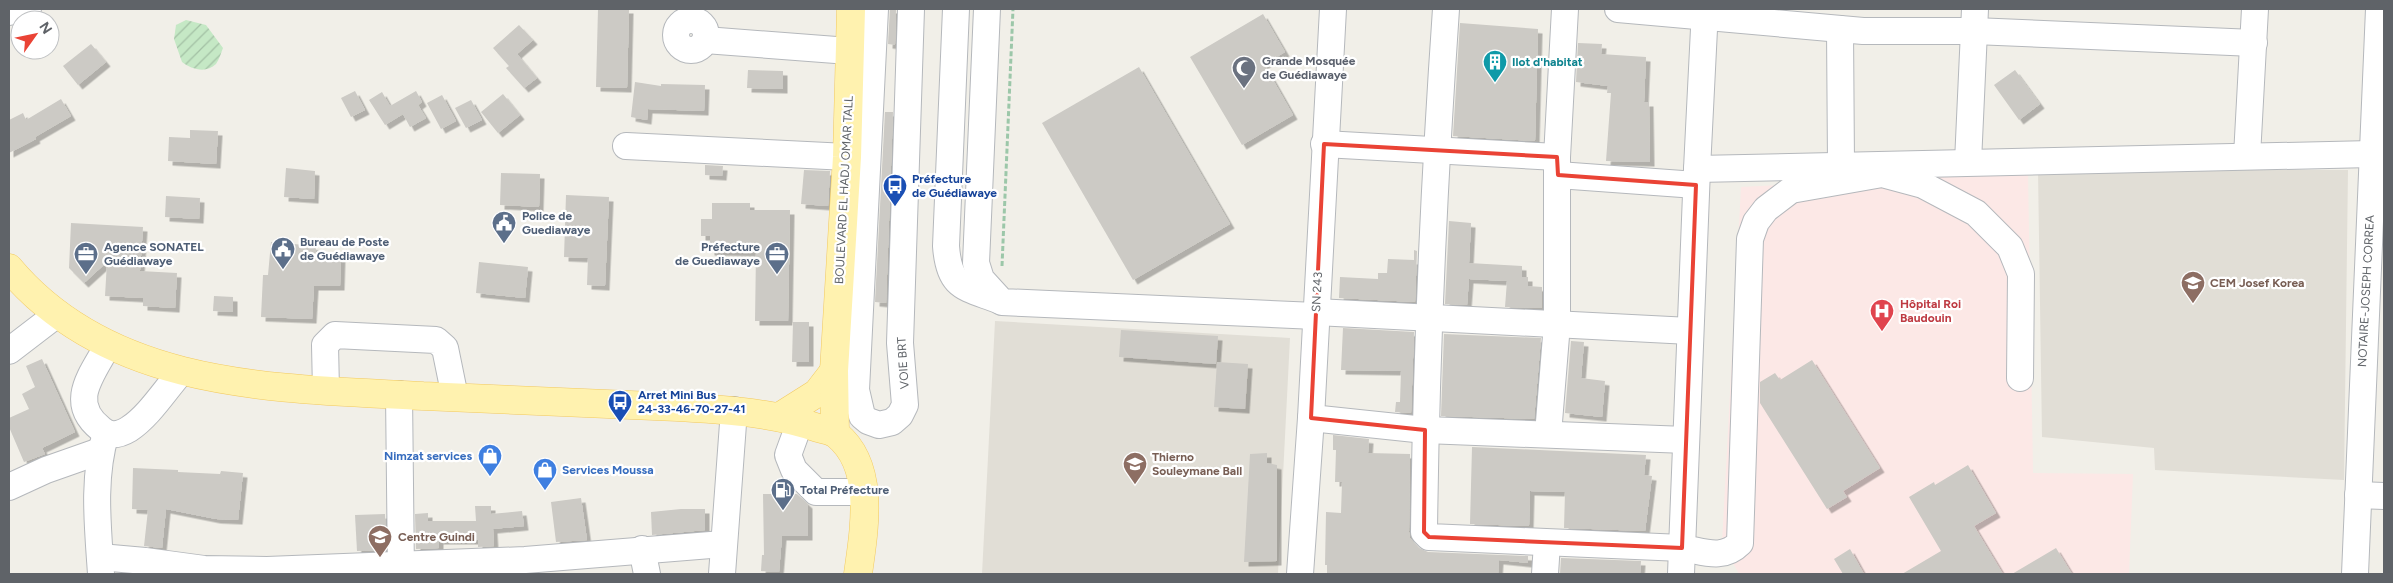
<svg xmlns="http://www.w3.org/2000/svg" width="2393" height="583" viewBox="0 0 2393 583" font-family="Figtree,sans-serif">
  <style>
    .education { fill: #e1ded6 }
    .medical { fill: #fce8e6 }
    .garden { fill: url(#garden-furrows) }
    .building { fill: #cccac5; filter: url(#shadow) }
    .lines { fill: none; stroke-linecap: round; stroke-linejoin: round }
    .minor-casing { stroke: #b5b8bc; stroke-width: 28 }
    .major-casing { stroke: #f2c960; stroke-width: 29 }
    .path { stroke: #9cc7a9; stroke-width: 3; stroke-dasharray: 5 2.5; stroke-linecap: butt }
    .minor { stroke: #fff; stroke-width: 26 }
    .major { stroke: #fff2af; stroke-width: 28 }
    .marked { fill: none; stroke: #ea4335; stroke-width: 4; stroke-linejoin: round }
    .labels { text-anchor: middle; stroke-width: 4.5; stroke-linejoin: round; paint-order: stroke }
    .worship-label { font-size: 12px; font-weight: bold; fill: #5b616d; stroke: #fff; text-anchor: start }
    .culture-label { font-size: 12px; font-weight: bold; fill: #0d838f; stroke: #fff; text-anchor: start }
    .transit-label { font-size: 12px; font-weight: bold; fill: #164399; stroke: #fff; text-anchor: start }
    .street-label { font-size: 12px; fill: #5f6368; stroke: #fff }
    .service-label { font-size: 12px; font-weight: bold; fill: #4e5e75; stroke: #fff; text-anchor: start }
    .education-label { font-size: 12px; font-weight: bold; fill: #785e54; stroke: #fff; text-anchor: start }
    .health-label { font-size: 12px; font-weight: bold; fill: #be3a42; stroke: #fff; text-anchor: start }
    .shop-label { font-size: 12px; font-weight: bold; fill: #366cbe; stroke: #fff; text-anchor: end }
  </style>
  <defs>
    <pattern id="garden-furrows" width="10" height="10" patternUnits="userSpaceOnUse" patternTransform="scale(1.25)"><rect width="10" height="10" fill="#c5e8c5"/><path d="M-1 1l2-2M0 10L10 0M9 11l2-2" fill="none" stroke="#a3c0a4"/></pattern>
    <filter id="shadow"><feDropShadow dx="4.5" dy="4.5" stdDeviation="0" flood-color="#0004"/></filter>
  </defs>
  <rect width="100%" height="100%" fill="#f1efe8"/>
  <g class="education">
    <polygon points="2038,170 2348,170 2344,480 2155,470 2154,448 2042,437"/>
    <polygon points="995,321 1290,338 1278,574 982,574"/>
  </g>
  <polygon class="medical" points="2028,172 2033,473 2133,474 2129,574 1739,574 1722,543 1741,187"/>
  <path class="garden" d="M 186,20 L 206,25 L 223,48 C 221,53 219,60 216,64 C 206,74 191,69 182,62 L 174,39 L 176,25 Z"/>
  <g class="building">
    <polygon points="598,9 629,9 627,88 596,87"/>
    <polygon points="890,9 896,9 895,45 888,44"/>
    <polygon points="1263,14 1285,52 1264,64 1293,115 1242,145 1190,57"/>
    <polygon points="1460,23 1538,29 1535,141 1453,136"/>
    <polygon points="519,25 533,40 517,54 537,78 524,88 506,68 509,66 493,48"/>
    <polygon points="1578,43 1602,44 1601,54 1646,57 1644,102 1649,102 1650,162 1606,161 1611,93 1607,93 1608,86 1576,82"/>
    <polygon points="91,44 106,62 78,85 63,66"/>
    <polygon points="1139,67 1230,224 1133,280 1042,123"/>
    <polygon points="748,70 783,71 783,89 747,88"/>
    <polygon points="2015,70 2040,104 2019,120 1994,85"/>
    <polygon points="635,82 661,86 661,84 705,85 704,111 648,109 647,120 631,117"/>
    <polygon points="355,91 365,110 351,117 341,98"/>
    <polygon points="416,91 422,102 418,105 426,118 410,127 403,114 385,125 369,100 382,92 390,106"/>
    <polygon points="503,94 520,115 498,133 481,112"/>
    <polygon points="442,95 456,121 441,129 427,103"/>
    <polygon points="61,99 71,116 35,137 36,139 9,153 9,120 23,113 26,120"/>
    <polygon points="471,100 482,120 466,128 455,108"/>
    <polygon points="885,112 893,112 886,303 875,302"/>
    <polygon points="190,130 218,131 216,164 168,161 169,137 190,138"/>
    <polygon points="705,165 723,166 722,176 705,175"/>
    <polygon points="286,168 315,171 314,199 284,197"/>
    <polygon points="804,170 830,171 828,206 801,204"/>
    <polygon points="501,173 540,174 539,207 500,205"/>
    <polygon points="566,195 609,197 605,286 587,285 588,258 564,257"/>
    <polygon points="166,196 200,198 199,219 165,217"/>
    <polygon points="712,203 750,203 750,210 790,210 788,321 755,321 756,252 710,251 710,236 701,236 701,219 712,219"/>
    <polygon points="1449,221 1471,223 1469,263 1522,266 1522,277 1528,277 1528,286 1542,287 1542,308 1505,307 1507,281 1469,279 1467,305 1445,304"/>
    <polygon points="71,223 143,227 140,271 177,273 175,308 143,306 143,298 105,296 107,262 84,283 69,268"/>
    <polygon points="271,242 316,246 316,254 341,254 340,286 314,286 312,319 261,317 263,275 268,275"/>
    <polygon points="1414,250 1417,251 1415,302 1339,298 1340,277 1378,279 1378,273 1387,273 1388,259 1414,260"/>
    <polygon points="479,262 528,267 525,298 476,293"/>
    <polygon points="214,296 233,297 233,312 213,311"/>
    <polygon points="793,322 809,322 809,362 792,362"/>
    <polygon points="1343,328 1414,332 1411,413 1395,412 1396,402 1400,402 1401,371 1341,370"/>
    <polygon points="1121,330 1218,336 1216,364 1119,357"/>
    <polygon points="1444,334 1541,338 1534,419 1441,416"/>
    <polygon points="1571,341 1584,342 1581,378 1605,381 1602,417 1565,413"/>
    <polygon points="42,359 75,432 42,448 45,454 24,462 9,427 9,418 29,409 22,394 35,387 26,366"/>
    <polygon points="1812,360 1880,468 1843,491 1847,497 1827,509 1760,403 1760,382 1775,373 1780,380"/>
    <polygon points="1217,362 1248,364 1245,409 1214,407"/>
    <polygon points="1333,435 1369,439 1368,453 1410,454 1409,532 1410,538 1419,548 1428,552 1528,556 1528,563 1499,560 1498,574 1327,574 1327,565 1325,565 1326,512 1341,513 1342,482 1335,482 1336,450 1333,450"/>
    <polygon points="1472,447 1646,455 1644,475 1652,476 1645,531 1564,528 1565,492 1530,491 1529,526 1470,524"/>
    <polygon points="1267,453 1267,463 1277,465 1277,561 1244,562 1250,454"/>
    <polygon points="1968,465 1996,513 1974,526 2003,574 1902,574 1941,551 1909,497 1934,482 1935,485"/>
    <polygon points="133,468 178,470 178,472 220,474 221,471 243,473 238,520 216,519 166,509 162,548 144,546 148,510 132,509"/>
    <polygon points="763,494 797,494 808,504 808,536 782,536 779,572 761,571 762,555 764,555"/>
    <polygon points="581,498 587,540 556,542 551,502"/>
    <polygon points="475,506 491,506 491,514 522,511 524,526 493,529 494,546 478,547 478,540 439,540 439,548 416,549 415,514 428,513 428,521 476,521"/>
    <polygon points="681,509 705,509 705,530 652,535 651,512"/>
    <polygon points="385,514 386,550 357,551 355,515"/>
    <polygon points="2056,548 2072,574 2012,574"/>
    <polygon points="1850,549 1864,574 1843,574 1834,559"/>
    <polygon points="1561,558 1641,561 1640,574 1560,574"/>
  </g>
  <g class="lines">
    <defs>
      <g id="minor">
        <polyline points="875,9 856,390 862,416 868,421 879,425 892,422 900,415 905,405 900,343 911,9"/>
        <path d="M 956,9 L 946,246 C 949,288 964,287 998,300"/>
        <polyline points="987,9 976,263 981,279 1002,302 1316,316"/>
        <path d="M 1446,9 C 1434,183 1426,358 1424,532 L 1429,537 L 1682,548 C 1703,551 1722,561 1740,543 L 1750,239 L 1756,222 L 1766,209 L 1791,190 L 1882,174 L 1923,185 L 1976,213 L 2010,247 L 2021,274 L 2020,378"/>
        <polyline points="1618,9 1863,31 1974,31 2254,43"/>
        <polyline points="9,12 28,9"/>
        <circle cx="691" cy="35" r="15"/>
        <polyline points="1840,29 1841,165"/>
        <polyline points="705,40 849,51"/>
        <polyline points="1324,144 1557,157"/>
        <polyline points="626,146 847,157"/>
        <polyline points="2247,156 2255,9"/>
        <polyline points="1968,162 1975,9"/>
        <polyline points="1697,169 2372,154"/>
        <polyline points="1558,175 1696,185"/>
        <polyline points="1316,312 1690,331"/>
        <path d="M 108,345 C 92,375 67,402 101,429 C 110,437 119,435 129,429 C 149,416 165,390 181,372"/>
        <polyline points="9,351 56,315"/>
        <polyline points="326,390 325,345 335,335 436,340 445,348 455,397"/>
        <polyline points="399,394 401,574"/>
        <polyline points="1311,418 1425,430 1686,440"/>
        <polyline points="800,422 788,455 794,470 816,492 863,492"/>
        <polyline points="1548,434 1557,324 1557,157 1565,9"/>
        <polyline points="9,487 46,470 100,451"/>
        <polyline points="2358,495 2384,496"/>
        <polyline points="642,549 647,574"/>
        <polyline points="100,557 145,561 204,569 267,570 525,560 723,544"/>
        <path d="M 101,574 C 98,528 92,478 106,433"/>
        <polyline points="722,574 734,410"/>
        <polyline points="1300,574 1311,418 1333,9"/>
        <polyline points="1545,574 1547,543"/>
        <polyline points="1681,574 1697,169 1705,9"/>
        <polyline points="2355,574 2379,9"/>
      </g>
      <g id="major">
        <path d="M 9,268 C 111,390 277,388 423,396 C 508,400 593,404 677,407 C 725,410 772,412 818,428 C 824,430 832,431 837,435 C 876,467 864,530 858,574"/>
        <polyline points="779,417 817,393 834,371"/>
        <polyline points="835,433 834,371 847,157 851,9"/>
      </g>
    </defs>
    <use href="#minor" class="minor-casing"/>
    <use href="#major" class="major-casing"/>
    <polyline class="path" points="1002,266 1013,9"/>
    <use href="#minor" class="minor"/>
    <use href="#major" class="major"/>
  </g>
  <path class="marked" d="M 1324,144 L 1557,157 L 1558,175 L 1696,185 L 1682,548 L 1429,537 L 1424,532 L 1425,430 L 1311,418 Z"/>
  <defs>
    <symbol id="building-pin" viewBox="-11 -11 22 30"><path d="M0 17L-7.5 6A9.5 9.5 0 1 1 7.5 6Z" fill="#0f9aa8" stroke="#fff"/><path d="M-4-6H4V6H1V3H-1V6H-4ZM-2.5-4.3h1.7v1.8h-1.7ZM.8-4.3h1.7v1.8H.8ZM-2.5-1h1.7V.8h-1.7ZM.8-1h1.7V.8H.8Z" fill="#fff"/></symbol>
    <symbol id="mosque-pin" viewBox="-11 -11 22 30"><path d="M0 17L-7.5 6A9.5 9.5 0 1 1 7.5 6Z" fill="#6b7280" stroke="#fff"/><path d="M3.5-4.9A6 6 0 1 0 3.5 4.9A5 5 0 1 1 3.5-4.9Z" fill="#fff"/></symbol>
    <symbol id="bus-pin" viewBox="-11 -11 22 30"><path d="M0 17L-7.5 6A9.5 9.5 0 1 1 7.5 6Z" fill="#1a4fb4" stroke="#fff"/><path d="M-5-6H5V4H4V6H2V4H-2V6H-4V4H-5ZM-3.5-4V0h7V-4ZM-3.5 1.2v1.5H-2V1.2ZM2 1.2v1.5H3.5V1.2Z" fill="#fff"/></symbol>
    <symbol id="civic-pin" viewBox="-11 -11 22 30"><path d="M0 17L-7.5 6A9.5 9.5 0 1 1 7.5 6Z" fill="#5c6f8a" stroke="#fff"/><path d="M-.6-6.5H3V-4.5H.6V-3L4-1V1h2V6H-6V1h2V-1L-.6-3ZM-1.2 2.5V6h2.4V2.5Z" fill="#fff"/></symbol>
    <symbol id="office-pin" viewBox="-11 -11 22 30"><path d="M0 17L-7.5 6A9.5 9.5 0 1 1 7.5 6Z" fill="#5c6f8a" stroke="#fff"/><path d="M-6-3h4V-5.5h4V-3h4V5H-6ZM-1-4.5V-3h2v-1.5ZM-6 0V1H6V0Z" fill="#fff"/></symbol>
    <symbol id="school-pin" viewBox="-11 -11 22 30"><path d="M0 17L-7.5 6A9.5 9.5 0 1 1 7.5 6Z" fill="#8d6e63" stroke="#fff"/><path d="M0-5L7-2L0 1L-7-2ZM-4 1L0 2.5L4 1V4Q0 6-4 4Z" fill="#fff"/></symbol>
    <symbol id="hospital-pin" viewBox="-11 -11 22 30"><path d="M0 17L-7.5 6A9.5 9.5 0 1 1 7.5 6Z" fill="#e0444e" stroke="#fff"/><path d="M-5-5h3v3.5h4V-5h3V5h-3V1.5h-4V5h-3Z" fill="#fff"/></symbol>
    <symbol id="shop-pin" viewBox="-11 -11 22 30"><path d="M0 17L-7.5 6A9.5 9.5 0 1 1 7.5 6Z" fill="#3f7fe0" stroke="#fff"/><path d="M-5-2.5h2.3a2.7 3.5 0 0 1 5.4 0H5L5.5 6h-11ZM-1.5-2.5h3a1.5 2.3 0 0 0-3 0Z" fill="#fff"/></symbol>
    <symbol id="fuel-pin" viewBox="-11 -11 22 30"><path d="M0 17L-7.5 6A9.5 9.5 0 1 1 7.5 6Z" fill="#5c6f8a" stroke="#fff"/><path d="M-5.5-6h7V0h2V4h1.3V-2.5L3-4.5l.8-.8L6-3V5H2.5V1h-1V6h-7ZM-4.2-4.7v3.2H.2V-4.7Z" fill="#fff"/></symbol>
  </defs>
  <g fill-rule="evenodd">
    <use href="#building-pin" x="1481" y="48" width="28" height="38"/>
    <use href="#mosque-pin" x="1230" y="54" width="28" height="38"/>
    <use href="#bus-pin" x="881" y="172" width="28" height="38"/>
    <use href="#civic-pin" x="490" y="209" width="28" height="38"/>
    <use href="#civic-pin" x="269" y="235" width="28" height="38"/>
    <use href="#office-pin" x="72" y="240" width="28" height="38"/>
    <use href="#office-pin" x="763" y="240" width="28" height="38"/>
    <use href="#school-pin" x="2179" y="269" width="28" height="38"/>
    <use href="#hospital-pin" x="1868" y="297" width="28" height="38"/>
    <use href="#bus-pin" x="606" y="388" width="28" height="38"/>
    <use href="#shop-pin" x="476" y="442" width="28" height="38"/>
    <use href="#school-pin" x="1121" y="450" width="28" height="38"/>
    <use href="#shop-pin" x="531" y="456" width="28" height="38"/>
    <use href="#fuel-pin" x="769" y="476" width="28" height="38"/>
    <use href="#school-pin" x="366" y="523" width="28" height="38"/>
  </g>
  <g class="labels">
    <g class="worship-label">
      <text x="1262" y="65">Grande Mosquée<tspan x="1262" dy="14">de Guédiawaye</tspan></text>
    </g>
    <g class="culture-label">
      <text x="1512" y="66">Ilot d'habitat</text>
    </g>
    <g class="transit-label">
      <text x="912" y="183">Préfecture<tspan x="912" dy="14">de Guédiawaye</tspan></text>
      <text x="638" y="399">Arret Mini Bus<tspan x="638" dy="14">24-33-46-70-27-41</tspan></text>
    </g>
    <g class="street-label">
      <text transform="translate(844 190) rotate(-87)" y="4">BOULEVARD EL HADJ OMAR TALL</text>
      <text transform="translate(2366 291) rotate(-87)" y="4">NOTAIRE-JOSEPH CORREA</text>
      <text transform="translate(1317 292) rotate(-87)" y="4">SN 243</text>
      <text transform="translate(903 363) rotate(-94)" y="4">VOIE BRT</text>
    </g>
    <g class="service-label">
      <text x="522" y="220">Police de<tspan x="522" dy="14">Guediawaye</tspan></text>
      <text x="300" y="246">Bureau de Poste<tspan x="300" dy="14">de Guédiawaye</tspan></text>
      <text x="104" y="251">Agence SONATEL<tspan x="104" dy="14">Guédiawaye</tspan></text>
      <text x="760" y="251" text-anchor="end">Préfecture<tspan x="760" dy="14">de Guediawaye</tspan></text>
      <text x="800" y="494">Total Préfecture</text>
    </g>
    <g class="education-label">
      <text x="2210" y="287">CEM Josef Korea</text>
      <text x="1152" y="461">Thierno<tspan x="1152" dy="14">Souleymane Ball</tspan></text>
      <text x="398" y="541">Centre Guindi</text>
    </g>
    <g class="health-label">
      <text x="1900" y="308">Hôpital Roi<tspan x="1900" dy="14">Baudouin</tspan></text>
    </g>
    <g class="shop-label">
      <text x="472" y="460">Nimzat services</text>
      <text x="562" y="474" text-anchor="start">Services Moussa</text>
    </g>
  </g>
  <rect width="2393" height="583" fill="none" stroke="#5f6368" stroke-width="20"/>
  <g transform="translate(35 35) rotate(57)"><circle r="24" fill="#ffffff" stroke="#bfc1c3"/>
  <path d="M0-4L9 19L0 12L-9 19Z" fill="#ea4335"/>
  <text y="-8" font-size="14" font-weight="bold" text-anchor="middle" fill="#5f6368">N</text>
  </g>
</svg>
